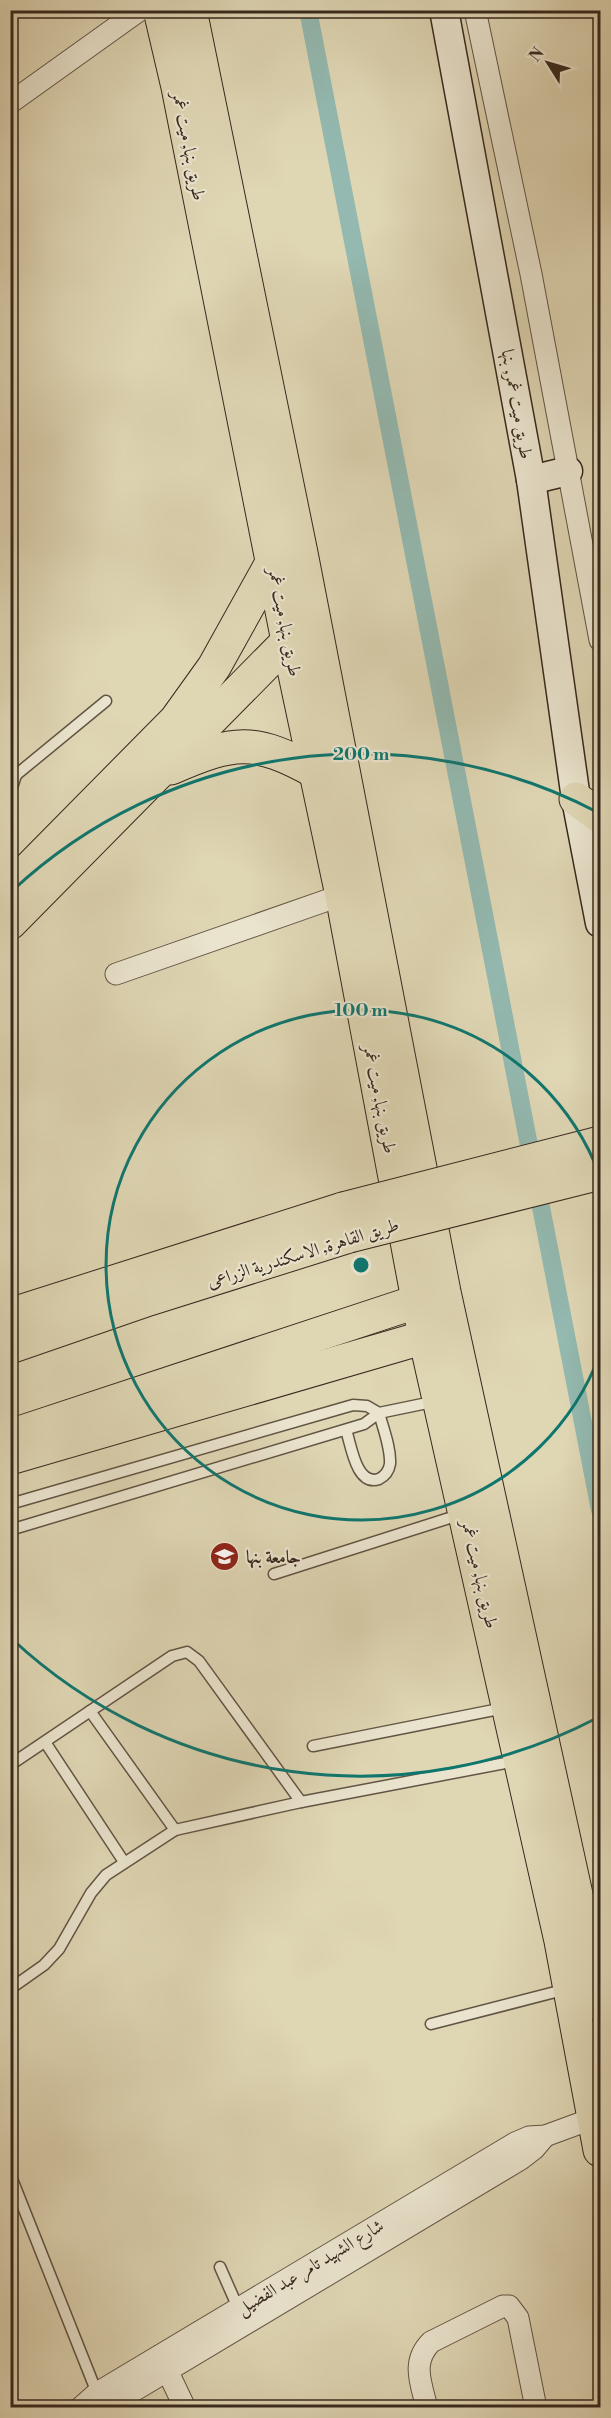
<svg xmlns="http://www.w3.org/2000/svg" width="611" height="2418" viewBox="0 0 611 2418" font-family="'Libre Bodoni',Amiri,serif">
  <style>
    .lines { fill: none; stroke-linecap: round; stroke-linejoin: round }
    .canal { stroke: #93b9b0; stroke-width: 18 }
    .service-casing { stroke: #625444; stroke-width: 13 }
    .minor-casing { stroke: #625444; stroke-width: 23 }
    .secondary-casing { stroke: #38281e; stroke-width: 31 }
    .trunk-casing { stroke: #38281e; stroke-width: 35 }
    .service { stroke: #eae4ce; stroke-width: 10 }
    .minor { stroke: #eae4ce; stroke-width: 21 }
    .secondary { stroke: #eae4ce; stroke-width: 28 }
    .trunk { stroke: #dfd6b4; stroke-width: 33 }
    .trunk-bridge-casing { stroke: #38281e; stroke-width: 35; stroke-linecap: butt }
    .trunk-bridge { stroke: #dfd6b4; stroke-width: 33 }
    .ring { fill: none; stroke: #0f766e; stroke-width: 3 }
    .labels { text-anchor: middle; stroke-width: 4.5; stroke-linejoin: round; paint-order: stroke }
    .street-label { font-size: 18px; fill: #38281e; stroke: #eae4ce }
    .poi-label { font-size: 18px; font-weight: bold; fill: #38281e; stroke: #eae4ce; text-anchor: start }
    .centre { fill: #0f766e; stroke: #eae4ce; stroke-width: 3 }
    .ring-label { font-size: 18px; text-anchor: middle; font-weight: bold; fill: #0f766e; stroke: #eae4ce; stroke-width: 4.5; stroke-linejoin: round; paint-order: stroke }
  </style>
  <rect width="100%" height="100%" fill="#dfd6b4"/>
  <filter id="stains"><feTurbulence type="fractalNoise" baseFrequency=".00333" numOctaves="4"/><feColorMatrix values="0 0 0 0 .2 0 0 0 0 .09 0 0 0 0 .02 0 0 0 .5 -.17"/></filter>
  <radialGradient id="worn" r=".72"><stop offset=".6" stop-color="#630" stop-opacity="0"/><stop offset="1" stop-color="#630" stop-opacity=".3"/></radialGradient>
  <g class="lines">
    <polyline class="canal" points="308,10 600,1510"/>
    <defs>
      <g id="service">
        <polyline points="16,775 106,701"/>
        <polyline points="10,776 16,775 10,794"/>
        <path d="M 10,1504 L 353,1405 L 367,1406 L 379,1413 C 383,1428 391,1448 390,1464 C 389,1470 385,1476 379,1479 C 356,1487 351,1444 346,1430"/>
        <polyline points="10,1530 364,1424 379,1413 437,1401"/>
        <polyline points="274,1574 462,1514"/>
        <polyline points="90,1711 175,1830"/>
        <polyline points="45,1742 124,1862"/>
        <polyline points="313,1746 504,1708"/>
        <polyline points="10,1765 172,1656 187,1652 199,1661 301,1802"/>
        <polyline points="10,1989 44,1965 59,1949 91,1893 106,1875 175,1830 301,1802 516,1761"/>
        <polyline points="431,2024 567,1989"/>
        <polyline points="10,2174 97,2393"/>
        <polyline points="220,2267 239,2310"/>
      </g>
      <g id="minor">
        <polyline points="475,10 531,274 600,640"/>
        <polyline points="10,103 140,10"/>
        <polyline points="116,974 342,895"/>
        <polyline points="167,2370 185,2408"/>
        <polyline points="80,2408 97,2393 515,2143 529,2137 545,2136 594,2118"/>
        <polyline points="105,2408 521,2159 534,2149 545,2136"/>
        <path d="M 427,2408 C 421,2383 411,2362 431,2342 L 503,2306 L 509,2306 L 518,2318 L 536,2408"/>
      </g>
      <g id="secondary">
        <polyline points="444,10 531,480 576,799 600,923"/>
        <polyline points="531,480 568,471"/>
      </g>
      <g id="trunk">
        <polyline points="160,10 178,87 288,641 342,895 425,1337 561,1941 600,2150"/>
        <polyline points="190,10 301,553 444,1292 600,2004"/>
        <path d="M 171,768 C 235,740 254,738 316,772"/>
        <polyline points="576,799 600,816"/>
        <polyline points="10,888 176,720 214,667 273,561 281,559"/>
        <polyline points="10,923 300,629"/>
        <polyline points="10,1315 343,1209"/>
        <polyline points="10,1347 149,1299 349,1236"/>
        <polyline points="10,1436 437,1295"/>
        <polyline points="10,1458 446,1331"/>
      </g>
    </defs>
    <use href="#service" class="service-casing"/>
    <use href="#minor" class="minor-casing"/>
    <use href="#secondary" class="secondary-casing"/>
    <use href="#trunk" class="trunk-casing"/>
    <use href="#service" class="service"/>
    <use href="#minor" class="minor"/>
    <use href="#secondary" class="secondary"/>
    <use href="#trunk" class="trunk"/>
    <defs>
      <g id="trunk-bridge">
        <polyline points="343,1209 600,1143"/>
        <polyline points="349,1236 600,1173"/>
      </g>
    </defs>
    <use href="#trunk-bridge" class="trunk-bridge-casing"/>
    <use href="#trunk-bridge" class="trunk-bridge"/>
  </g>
  <g class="ring">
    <path d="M600 1354A255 255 0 1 1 600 1176"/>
    <path d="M597 1718A511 511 0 0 1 12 1639M12 891A511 511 0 0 1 597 812"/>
  </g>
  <defs>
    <symbol id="university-disc" viewBox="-11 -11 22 22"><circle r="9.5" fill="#8f2418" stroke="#eae4ce"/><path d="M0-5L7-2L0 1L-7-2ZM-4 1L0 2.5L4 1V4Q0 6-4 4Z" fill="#fff"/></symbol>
  </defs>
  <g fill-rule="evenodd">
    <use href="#university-disc" x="208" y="1540" width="33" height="33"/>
  </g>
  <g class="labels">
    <g class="street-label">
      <text transform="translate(189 146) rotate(79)" y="6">طريق بنها, ميت غمر</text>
      <text transform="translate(517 404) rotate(80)" y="6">طريق ميت غمر, بنها</text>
      <text transform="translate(285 622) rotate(79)" y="6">طريق بنها, ميت غمر</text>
      <text transform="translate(380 1099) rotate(79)" y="6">طريق بنها, ميت غمر</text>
      <text transform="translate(303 1253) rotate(-17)" y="6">طريق القاهرة, الاسكندرية الزراعى</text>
      <text transform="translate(480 1574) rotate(77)" y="6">طريق بنها, ميت غمر</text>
      <text transform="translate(310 2267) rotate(-31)" y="6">شارع الشهيد تامر عبد الفضيل</text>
    </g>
    <g class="poi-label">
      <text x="246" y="1563">جامعة بنها</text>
    </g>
  </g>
  <circle cx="361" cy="1265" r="9" class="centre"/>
  <g class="ring-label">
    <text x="361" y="760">200 m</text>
    <text x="361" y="1016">100 m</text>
  </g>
  <rect width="611" height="2418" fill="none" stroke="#dfd6b4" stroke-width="36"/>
  <rect x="12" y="12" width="587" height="2394" fill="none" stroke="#38281e" stroke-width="3"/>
  <rect x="18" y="18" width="575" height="2382" fill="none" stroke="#38281e" stroke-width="1.5"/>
  <g transform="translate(548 63) rotate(307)" stroke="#eae4ce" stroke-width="4.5" paint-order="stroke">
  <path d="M0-4.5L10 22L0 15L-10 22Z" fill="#38281e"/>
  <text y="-9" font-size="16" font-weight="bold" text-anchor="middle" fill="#38281e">N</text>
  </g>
  <rect width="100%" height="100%" filter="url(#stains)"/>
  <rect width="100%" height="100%" fill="url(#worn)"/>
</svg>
